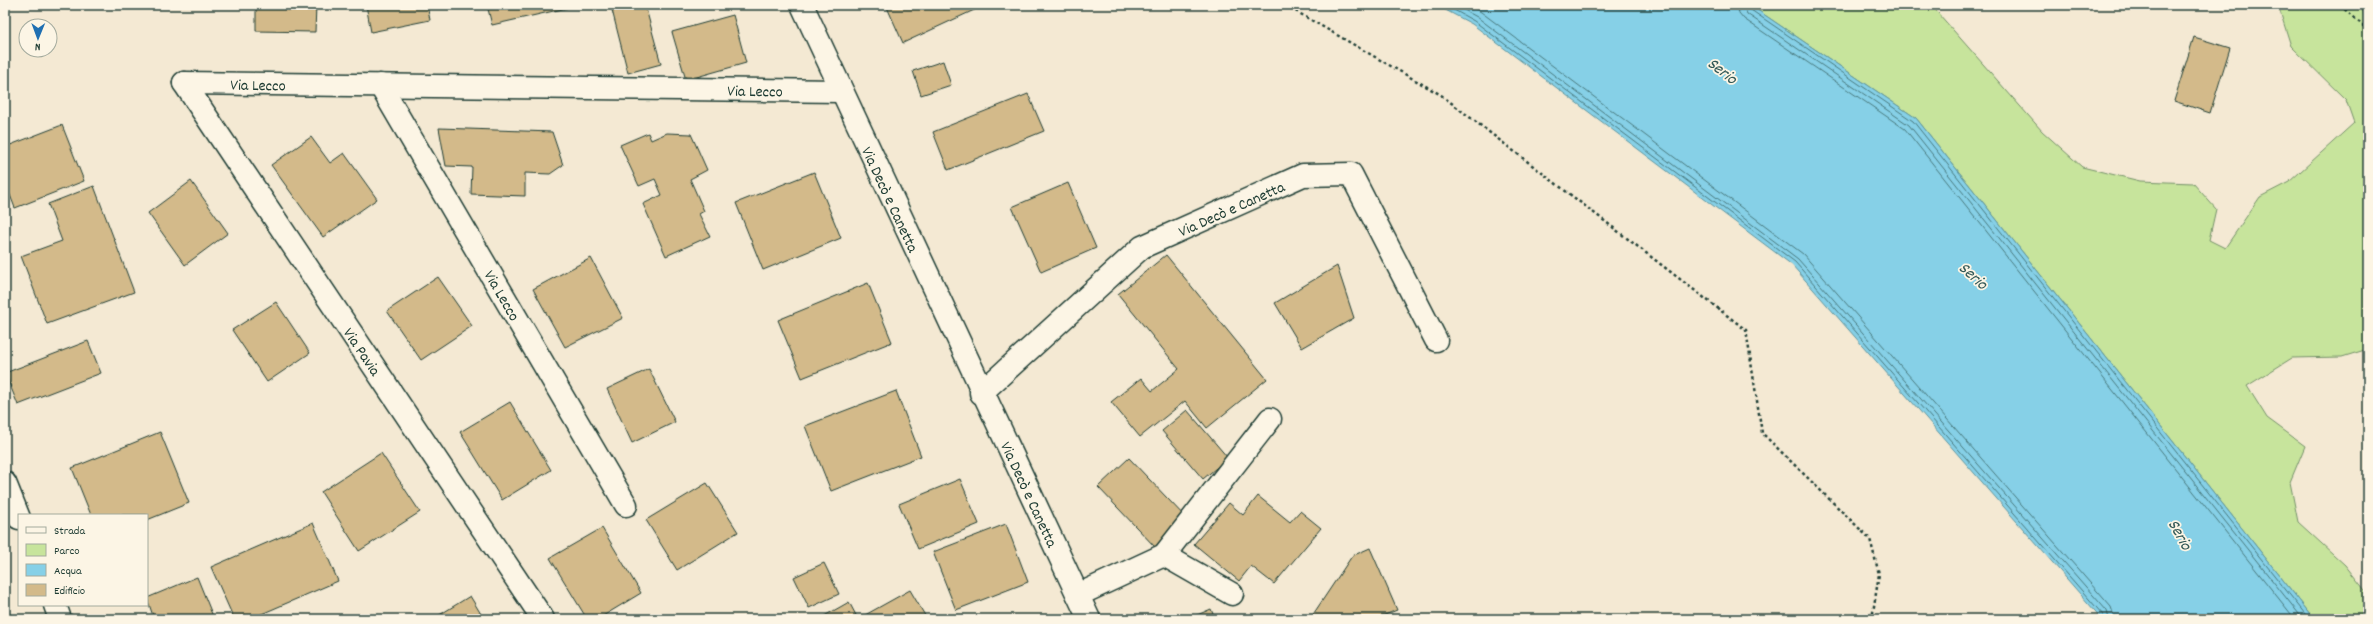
<svg xmlns="http://www.w3.org/2000/svg" width="2373" height="624" viewBox="0 0 2373 624" font-family="Dekko,sans-serif">
  <style>
    .green { fill: #c7e49c; stroke: #739068 }
    .water { fill: #86d0e7; stroke: #5d959f }
    .lines { fill: none; stroke-linecap: round; stroke-linejoin: round }
    .shore { stroke: #48787c; stroke-width: 1 }
    .building { fill: #d3ba8a; stroke: #1f3d34 }
    .minor-casing { stroke: #1f3d34; stroke-width: 25 }
    .major-casing { stroke: #1f3d34; stroke-width: 25 }
    .path { stroke: #1f3d34; stroke-width: 2.5; stroke-dasharray: 3 3; stroke-linecap: butt }
    .minor { stroke: #fcf5e5; stroke-width: 22 }
    .major { stroke: #fcf5e5; stroke-width: 22 }
    .labels { text-anchor: middle; stroke-width: 3.5; stroke-linejoin: round; paint-order: stroke }
    .street-label { font-size: 16px; fill: #1f3d34; stroke: #fcf5e5 }
    .water-label { font-size: 17px; font-style: italic; fill: #345a58; stroke: #fcf5e5 }
  </style>
  <rect width="100%" height="100%" fill="#f4e9d3"/>
  <filter id="ink" filterUnits="userSpaceOnUse"><feTurbulence type="fractalNoise" baseFrequency=".025" numOctaves="2"/><feDisplacementMap in="SourceGraphic" scale="8" xChannelSelector="R" yChannelSelector="G"/><feConvolveMatrix kernelMatrix="1 2 1 2 8 2 1 2 1" color-interpolation-filters="sRGB"/></filter>
  <g filter="url(#ink)">
    <polygon class="green" points="1750,5 1931,5 2042,131 2082,167 2140,181 2193,183 2216,209 2209,240 2225,248 2260,197 2289,182 2354,123 2346,100 2291,46 2278,5 2361,5 2368,27 2368,349 2342,357 2292,358 2247,386 2267,418 2305,446 2290,482 2298,522 2345,565 2368,594 2368,619 2314,619 1916,118"/>
    <polygon class="water" points="1436,5 1750,5 1916,118 2314,619 2102,619 1792,265 1472,24"/>
    <g class="lines">
      <g class="shore">
        <polyline points="1445,5 1474,21 1795,262 2103,615 2104,619"/>
        <polyline points="1455,5 1477,17 1798,259 2107,611 2109,619"/>
        <polyline points="1468,5 1481,12 1803,254 2111,607 2115,619"/>
        <polyline points="1737,5 1739,13 1744,19 1905,129 2295,619"/>
        <polyline points="1744,5 1747,14 1909,125 2303,619"/>
        <polyline points="1749,5 1751,10 1913,121 2309,619"/>
      </g>
    </g>
    <g class="building">
      <polygon points="256,5 316,5 315,32 256,31"/>
      <polygon points="366,5 427,5 430,20 371,32"/>
      <polygon points="487,5 567,5 567,8 492,25"/>
      <polygon points="634,5 645,5 661,64 628,73 612,10"/>
      <polygon points="886,5 985,5 903,43"/>
      <polygon points="733,15 746,63 686,80 672,32"/>
      <polygon points="2194,37 2230,48 2210,113 2174,101"/>
      <polygon points="943,61 951,85 921,95 913,71"/>
      <polygon points="1028,94 1044,131 948,170 933,132"/>
      <polygon points="62,125 84,181 15,208 5,182 5,147"/>
      <polygon points="439,128 552,132 563,165 550,174 525,173 525,196 471,194 472,167 446,166"/>
      <polygon points="648,133 651,140 667,133 691,134 707,170 690,179 704,211 699,214 710,236 666,256 643,204 662,195 655,179 639,186 620,145"/>
      <polygon points="311,137 330,163 344,153 377,199 323,237 271,165"/>
      <polygon points="814,172 841,238 763,270 736,203"/>
      <polygon points="191,181 228,233 185,265 148,213"/>
      <polygon points="1068,183 1096,248 1041,272 1012,207"/>
      <polygon points="94,186 134,292 47,324 21,256 62,241 48,204"/>
      <polygon points="1166,255 1267,379 1207,428 1185,401 1140,437 1111,402 1141,378 1152,391 1179,369 1118,294"/>
      <polygon points="591,258 623,318 565,347 533,289"/>
      <polygon points="1337,266 1354,318 1302,348 1275,303"/>
      <polygon points="438,277 472,326 421,360 387,311"/>
      <polygon points="868,283 892,342 802,378 778,320"/>
      <polygon points="276,302 310,353 267,382 232,330"/>
      <polygon points="88,341 101,373 18,405 5,373"/>
      <polygon points="649,369 675,422 632,443 607,389"/>
      <polygon points="896,391 921,456 831,491 805,426"/>
      <polygon points="510,402 551,470 502,500 460,432"/>
      <polygon points="1187,410 1228,458 1203,479 1162,431"/>
      <polygon points="160,432 189,503 147,520 147,515 91,515 72,468"/>
      <polygon points="381,453 420,512 359,551 321,492"/>
      <polygon points="1129,458 1187,519 1156,548 1098,487"/>
      <polygon points="960,479 979,524 918,549 899,504"/>
      <polygon points="707,483 738,532 677,570 646,520"/>
      <polygon points="1258,496 1290,522 1300,511 1321,528 1274,584 1251,566 1239,581 1194,544 1229,503 1243,515"/>
      <polygon points="313,523 338,581 250,619 234,619 211,567"/>
      <polygon points="1006,524 1028,582 956,610 933,552"/>
      <polygon points="602,528 641,593 598,619 587,619 550,558"/>
      <polygon points="1370,548 1397,610 1375,619 1310,619 1352,556"/>
      <polygon points="824,563 839,594 809,608 794,577"/>
      <polygon points="197,577 214,619 154,619 147,598"/>
      <polygon points="910,590 927,619 819,619 849,602 858,619"/>
      <polygon points="470,596 484,619 433,619"/>
      <polygon points="1211,609 1215,619 1188,619"/>
    </g>
    <g class="lines">
      <defs>
        <g id="minor">
          <polyline points="802,5 1089,619"/>
          <polyline points="184,83 841,91"/>
          <polyline points="184,83 543,619"/>
          <polyline points="380,85 626,505"/>
          <polyline points="981,393 1142,247 1303,175 1351,174 1436,340"/>
          <polyline points="1164,555 1232,594"/>
          <polyline points="1078,595 1164,555 1270,419"/>
        </g>
        <g id="major">
          <polyline points="5,483 19,518"/>
          <polyline points="55,605 60,619"/>
        </g>
      </defs>
      <use href="#minor" class="minor-casing"/>
      <use href="#major" class="major-casing"/>
      <g class="path">
        <polyline points="1285,5 1441,95 1746,330 1762,433 1870,539 1879,574 1872,619"/>
        <polyline points="2340,5 2368,30"/>
      </g>
      <use href="#minor" class="minor"/>
      <use href="#major" class="major"/>
    </g>
  </g>
  <g class="labels">
    <g class="street-label">
      <text transform="translate(258 84) rotate(1)" y="6">Via Lecco</text>
      <text transform="translate(755 90) rotate(1)" y="6">Via Lecco</text>
      <text transform="translate(891 199) rotate(65)" y="6">Via Decò e Canetta</text>
      <text transform="translate(1231 208) rotate(-24)" y="6">Via Decò e Canetta</text>
      <text transform="translate(503 295) rotate(60)" y="6">Via Lecco</text>
      <text transform="translate(363 351) rotate(56)" y="6">Via Pavia</text>
      <text transform="translate(1030 494) rotate(65)" y="6">Via Decò e Canetta</text>
    </g>
    <g class="water-label">
      <text transform="translate(1723 70) rotate(38)" y="6">Serio</text>
      <text transform="translate(1974 275) rotate(42)" y="6">Serio</text>
      <text transform="translate(2181 534) rotate(61)" y="6">Serio</text>
    </g>
  </g>
  <rect width="2373" height="624" fill="none" stroke="#fcf5e5" stroke-width="20"/>
  <rect x="10" y="10" width="2353" height="604" fill="none" stroke="#1f3d34" stroke-width="1.5" filter="url(#ink)"/>
  <rect x="18" y="514" width="130" height="92" fill="#fcf5e5" stroke="#a4ab9e"/>
  <rect x="26" y="527" width="20" height="6" fill="#fcf5e5" stroke="#a4ab9e"/>
  <text x="54" y="534" font-size="12" fill="#1f3d34">Strada</text>
  <rect x="26" y="544" width="20" height="12" fill="#c7e49c" stroke="#a4ab9e"/>
  <text x="54" y="554" font-size="12" fill="#1f3d34">Parco</text>
  <rect x="26" y="564" width="20" height="12" fill="#86d0e7" stroke="#a4ab9e"/>
  <text x="54" y="574" font-size="12" fill="#1f3d34">Acqua</text>
  <rect x="26" y="584" width="20" height="12" fill="#d3ba8a" stroke="#a4ab9e"/>
  <text x="54" y="594" font-size="12" fill="#1f3d34">Edificio</text>
  <g transform="translate(38 38) rotate(181)"><circle r="19" fill="#fcf5e5" stroke="#a4ab9e"/>
  <path d="M0-3L7 15L0 10L-7 15Z" fill="#1f6fb2"/>
  <text y="-6" font-size="11" font-weight="bold" text-anchor="middle" fill="#1f3d34">N</text>
  </g>
</svg>
